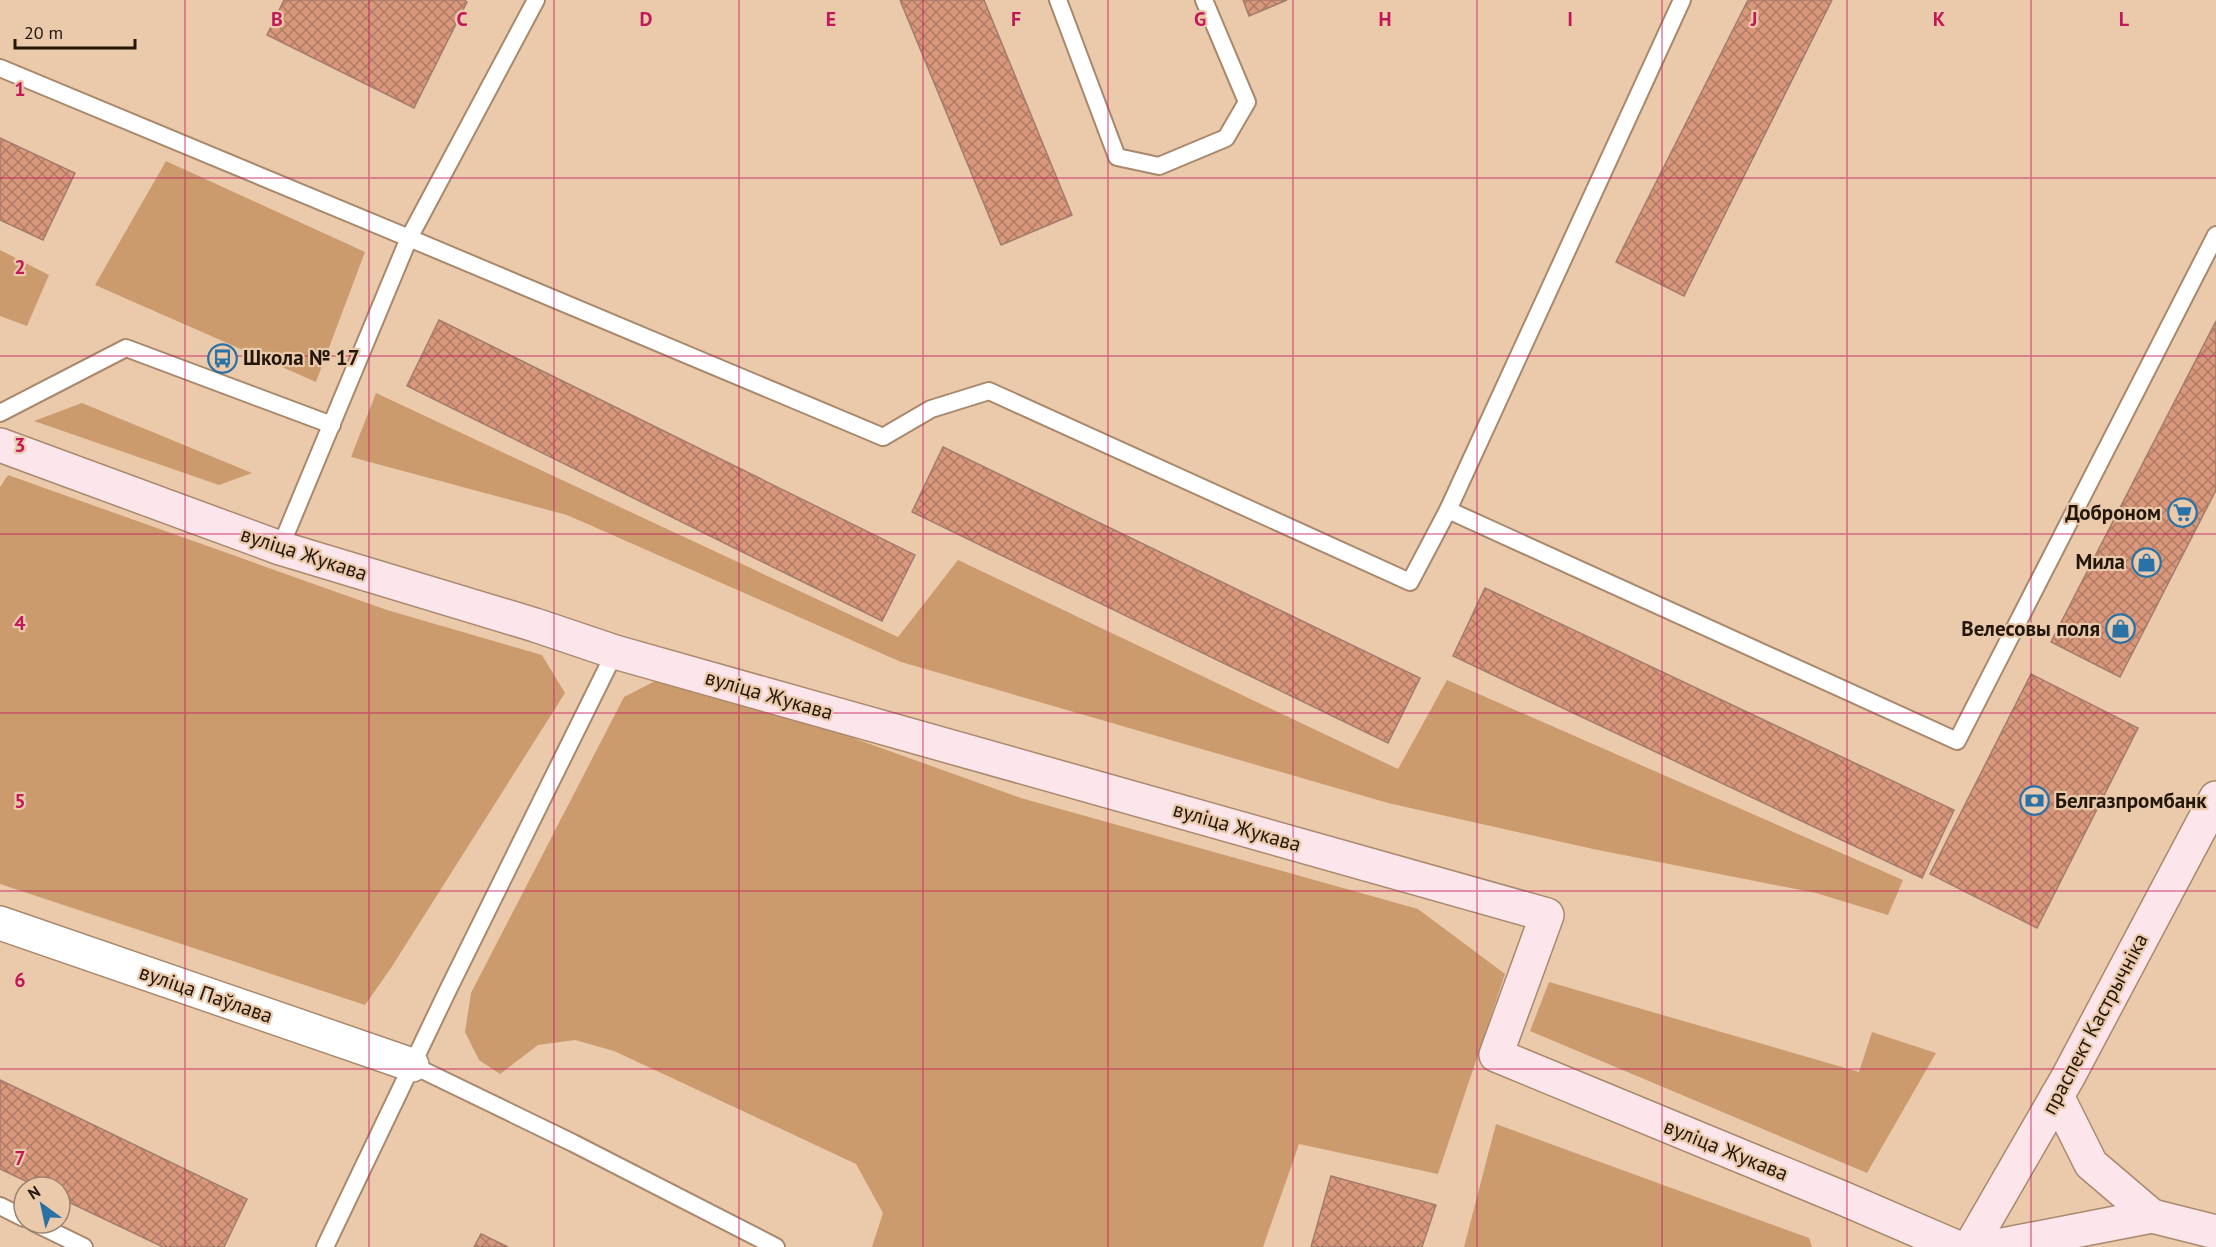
<svg xmlns="http://www.w3.org/2000/svg" width="2216" height="1247" viewBox="0 0 2216 1247" font-family="'PT Sans',sans-serif">
  <style>
    .grass { fill: #cb9b6e }
    .building { fill: url(#building-cross-hatch); stroke: #a37c6c; stroke-width: 1.5 }
    .lines { fill: none; stroke-linecap: round; stroke-linejoin: round }
    .lane-casing { stroke: #a8896d; stroke-width: 20 }
    .street-casing { stroke: #a8896d; stroke-width: 36 }
    .secondary-casing { stroke: #a8896d; stroke-width: 36 }
    .lane { stroke: #fff; stroke-width: 16 }
    .street { stroke: #fff; stroke-width: 33 }
    .secondary { stroke: #fde6eb; stroke-width: 33 }
    .grid { fill: none; stroke: #c2185b; stroke-width: 1.5; stroke-opacity: 0.55 }
    .labels { text-anchor: middle; stroke-width: 4.5; stroke-linejoin: round; paint-order: stroke }
    .poi-label { font-size: 21px; font-weight: bold; fill: #23170c; stroke: #ebcaac; text-anchor: end }
    .street-label { font-size: 21px; fill: #23170c; stroke: #ebcaac }
    .grid-label { font-size: 20px; text-anchor: middle; font-weight: bold; fill: #c2185b; stroke: #ebcaac; stroke-width: 4.5; stroke-linejoin: round; paint-order: stroke }
  </style>
  <defs>
    <pattern id="building-cross-hatch" width="8" height="8" patternUnits="userSpaceOnUse" patternTransform="scale(1.5)"><rect width="8" height="8" fill="#d9987c"/><path d="M0 0l8 8M0 8l8-8" fill="none" stroke="#b07b64"/></pattern>
  </defs>
  <rect width="100%" height="100%" fill="#ebcaac"/>
  <g class="grass">
    <polygon points="166,161 365,252 316,382 95,285"/>
    <polygon points="0,250 49,275 27,326 0,316"/>
    <polygon points="376,393 898,637 958,560 1398,769 1447,680 1903,880 1888,915 1816,893 1593,849 1388,803 901,662 567,515 351,457"/>
    <polygon points="82,403 252,473 219,485 34,421"/>
    <polygon points="8,475 387,610 542,655 565,693 391,968 365,1005 0,884 0,487"/>
    <polygon points="671,673 1021,798 1418,909 1505,974 1438,1174 1299,1144 1263,1247 872,1247 883,1213 856,1164 614,1051 575,1040 538,1045 500,1074 479,1060 465,1032 471,993 624,697"/>
    <polygon points="1549,982 1859,1072 1872,1032 1936,1053 1867,1173 1530,1031"/>
    <polygon points="1496,1124 1809,1238 1812,1247 1464,1247"/>
  </g>
  <g class="building">
    <polygon points="284,0 464,0 467,2 414,108 267,35"/>
    <polygon points="900,0 984,0 1072,215 1001,245"/>
    <polygon points="1243,0 1287,0 1249,16"/>
    <polygon points="1748,0 1832,0 1684,296 1616,262"/>
    <polygon points="0,138 75,173 43,240 0,220"/>
    <polygon points="439,320 915,555 882,621 407,386"/>
    <polygon points="2216,321 2216,490 2120,677 2051,642"/>
    <polygon points="943,447 1420,678 1388,743 912,512"/>
    <polygon points="1485,588 1954,810 1922,878 1453,656"/>
    <polygon points="2031,674 2138,728 2037,928 1930,874"/>
    <polygon points="0,1080 247,1199 224,1247 163,1247 60,1198 60,1187 38,1187 0,1169"/>
    <polygon points="1331,1176 1436,1205 1422,1247 1311,1247"/>
    <polygon points="481,1234 508,1247 474,1247"/>
  </g>
  <g class="lines">
    <defs>
      <g id="lane">
        <polyline points="1058,0 1117,157 1159,166 1226,138 1247,102 1204,0"/>
        <polyline points="0,68 409,238 536,0"/>
        <polyline points="0,413 126,348 332,425"/>
        <polyline points="1448,510 1682,0"/>
        <polyline points="280,548 409,238 883,437 931,409 989,391 1410,582 1448,510 1957,741 2216,235"/>
        <polyline points="412,1065 573,1143 776,1247"/>
        <polyline points="0,1206 24,1218"/>
        <polyline points="35,1223 84,1247"/>
        <polyline points="325,1247 447,992 615,652"/>
      </g>
      <polyline id="street" points="0,923 412,1065"/>
      <g id="secondary">
        <polyline points="0,445 280,548 535,625 615,652 1547,915 1496,1055 1840,1197 1956,1247"/>
        <polyline points="2057,1096 2091,1164 2152,1216"/>
        <polyline points="1970,1247 2068,1077 2216,798"/>
        <polyline points="1992,1247 2152,1216 2216,1232"/>
      </g>
    </defs>
    <use href="#lane" class="lane-casing"/>
    <use href="#street" class="street-casing"/>
    <use href="#secondary" class="secondary-casing"/>
    <use href="#lane" class="lane"/>
    <use href="#street" class="street"/>
    <use href="#secondary" class="secondary"/>
  </g>
  <path class="grid" d="M 185,0 L 185,1247M 369,0 L 369,1247M 554,0 L 554,1247M 739,0 L 739,1247M 923,0 L 923,1247M 1108,0 L 1108,1247M 1293,0 L 1293,1247M 1477,0 L 1477,1247M 1662,0 L 1662,1247M 1847,0 L 1847,1247M 2031,0 L 2031,1247M 0,178 L 2216,178M 0,356 L 2216,356M 0,534 L 2216,534M 0,713 L 2216,713M 0,891 L 2216,891M 0,1069 L 2216,1069"/>
  <defs>
    <symbol id="bus-ring" viewBox="-11 -11 22 22"><circle r="9.5" fill="#ebcaac" stroke="#2a72a6" stroke-width="1.5"/><path d="M-5-6H5V4H4V6H2V4H-2V6H-4V4H-5ZM-3.5-4V0h7V-4ZM-3.5 1.2v1.5H-2V1.2ZM2 1.2v1.5H3.5V1.2Z" fill="#2a72a6"/></symbol>
    <symbol id="supermarket-ring" viewBox="-11 -11 22 22"><circle r="9.5" fill="#ebcaac" stroke="#2a72a6" stroke-width="1.5"/><path d="M-6-5.5h2.5l.6 2H6L4.5 2H-2.5L-4.4-4H-6ZM-1.5 3.2a1.3 1.3 0 1 0 .1 0ZM3 3.2a1.3 1.3 0 1 0 .1 0Z" fill="#2a72a6"/></symbol>
    <symbol id="shop-ring" viewBox="-11 -11 22 22"><circle r="9.5" fill="#ebcaac" stroke="#2a72a6" stroke-width="1.5"/><path d="M-5-2.5h2.3a2.7 3.5 0 0 1 5.4 0H5L5.5 6h-11ZM-1.5-2.5h3a1.5 2.3 0 0 0-3 0Z" fill="#2a72a6"/></symbol>
    <symbol id="bank-ring" viewBox="-11 -11 22 22"><circle r="9.5" fill="#ebcaac" stroke="#2a72a6" stroke-width="1.5"/><path d="M-6-4H6V4H-6ZM0-2.3a2.3 2.3 0 1 0 0 4.6a2.3 2.3 0 1 0 0-4.6Z" fill="#2a72a6"/></symbol>
  </defs>
  <g fill-rule="evenodd">
    <use href="#bus-ring" x="206" y="342" width="33" height="33"/>
    <use href="#supermarket-ring" x="2166" y="496" width="33" height="33"/>
    <use href="#shop-ring" x="2130" y="546" width="33" height="33"/>
    <use href="#shop-ring" x="2104" y="612" width="33" height="33"/>
    <use href="#bank-ring" x="2018" y="784" width="33" height="33"/>
  </g>
  <g class="labels">
    <g class="poi-label">
      <text x="243" y="365" text-anchor="start">Школа № 17</text>
      <text x="2161" y="520">Доброном</text>
      <text x="2125" y="569">Мила</text>
      <text x="2100" y="636">Велесовы поля</text>
      <text x="2055" y="808" text-anchor="start">Белгазпромбанк</text>
    </g>
    <g class="street-label">
      <text transform="translate(304 554) rotate(18)" y="7">вуліца Жукава</text>
      <text transform="translate(769 695) rotate(16)" y="7">вуліца Жукава</text>
      <text transform="translate(1237 827) rotate(16)" y="7">вуліца Жукава</text>
      <text transform="translate(206 994) rotate(19)" y="7">вуліца Паўлава</text>
      <text transform="translate(2095 1024) rotate(-62)" y="7">праспект Кастрычніка</text>
      <text transform="translate(1726 1150) rotate(22)" y="7">вуліца Жукава</text>
    </g>
  </g>
  <g class="grid-label">
    <text x="277" y="26">B</text>
    <text x="462" y="26">C</text>
    <text x="646" y="26">D</text>
    <text x="831" y="26">E</text>
    <text x="1016" y="26">F</text>
    <text x="1200" y="26">G</text>
    <text x="1385" y="26">H</text>
    <text x="1570" y="26">I</text>
    <text x="1754" y="26">J</text>
    <text x="1939" y="26">K</text>
    <text x="2124" y="26">L</text>
    <text x="20" y="96">1</text>
    <text x="20" y="274">2</text>
    <text x="20" y="452">3</text>
    <text x="20" y="630">4</text>
    <text x="20" y="808">5</text>
    <text x="20" y="987">6</text>
    <text x="20" y="1165">7</text>
  </g>
  <g transform="translate(42 1205) rotate(327)"><circle r="28" fill="#ebcaac" stroke="#9b826c" stroke-width="1.5"/>
  <path d="M0-4.5L10 22L0 15L-10 22Z" fill="#2a72a6"/>
  <text y="-9" font-size="16" font-weight="bold" text-anchor="middle" fill="#23170c">N</text>
  </g>
  <path d="M15 39v9h120v-9" fill="none" stroke="#23170c" stroke-width="3"/>
  <text x="24" y="39" font-size="18" fill="#23170c" stroke="#ebcaac" stroke-width="4.5" paint-order="stroke">20 m</text>
</svg>
